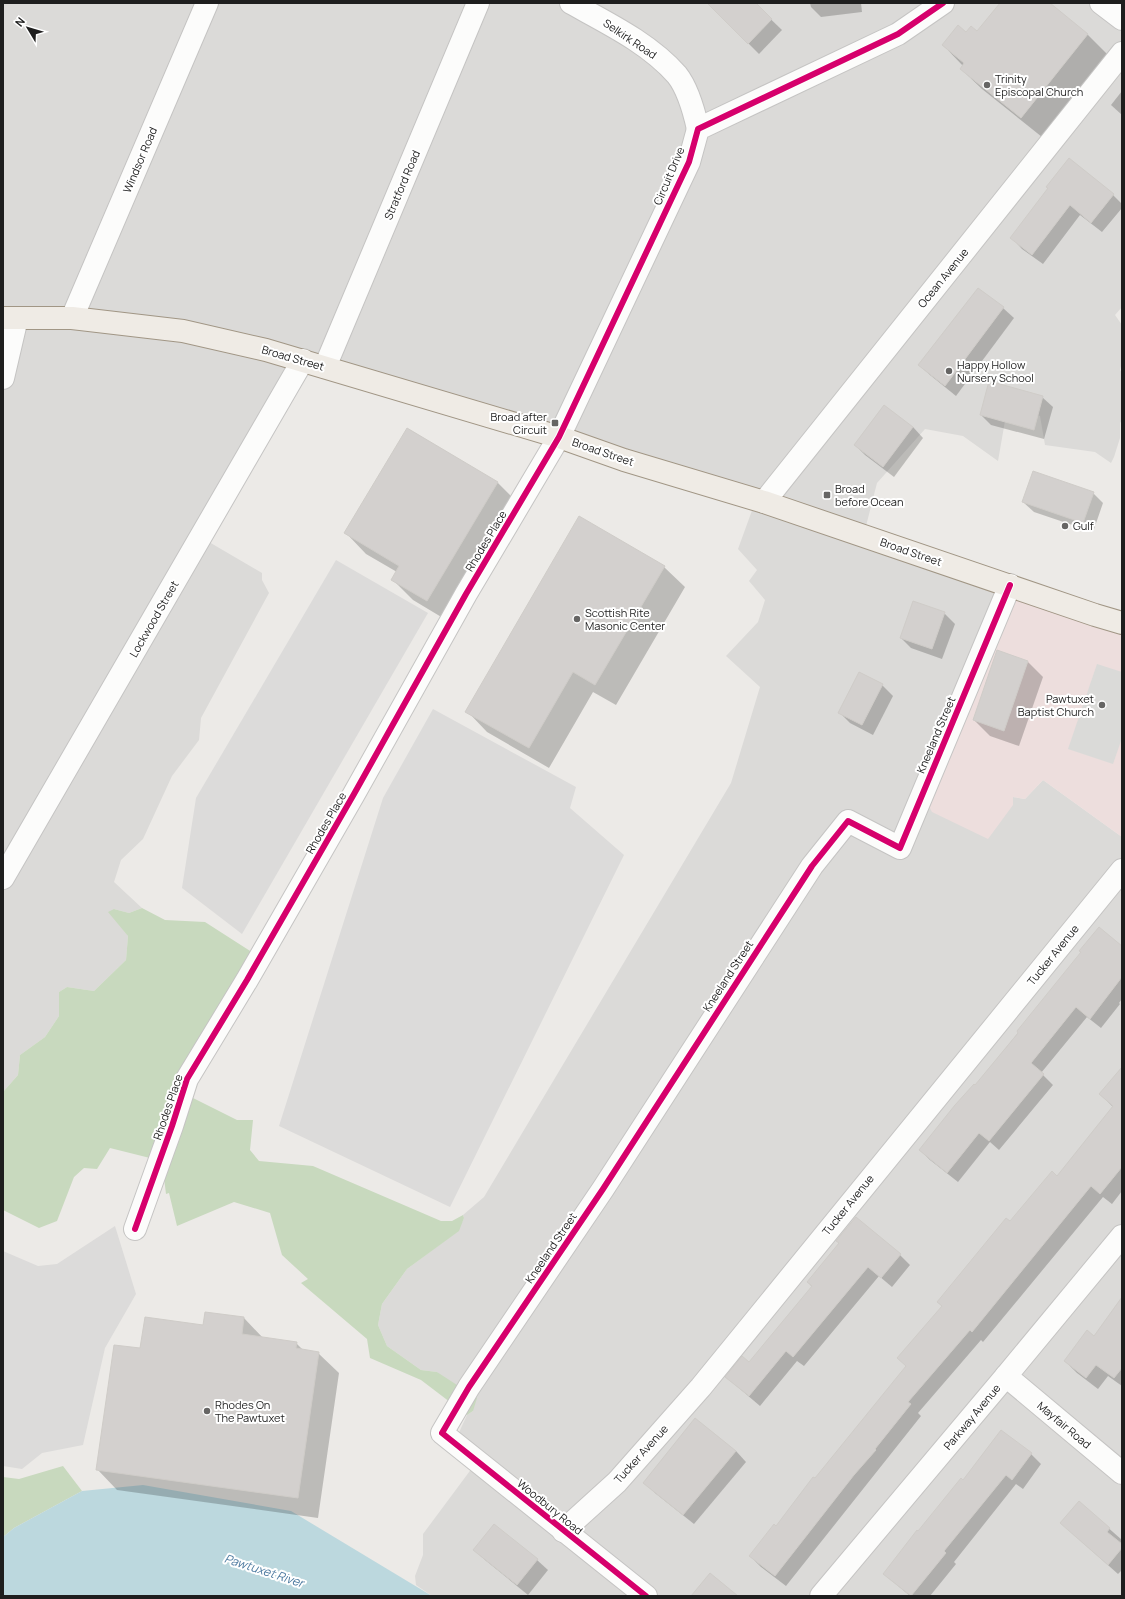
<svg xmlns="http://www.w3.org/2000/svg" width="1125" height="1599" viewBox="0 0 1125 1599" font-family="Manrope,sans-serif">
  <style>
    .residential { fill: #dbdad8 }
    .commercial { fill: #eddedd }
    .religious { fill: #dadad8 }
    .forest { fill: #c8d9be }
    .parking { fill: #dcdbda }
    .water { fill: #bcd8de }
    .shadow { fill: #0003 }
    .building { fill: #d3d0ce; stroke: #cfccc8 }
    .lines { fill: none; stroke-linecap: round; stroke-linejoin: round }
    .minor-casing { stroke: #c5c4c3; stroke-width: 24 }
    .major-casing { stroke: #a19685; stroke-width: 24 }
    .minor { stroke: #fcfcfb; stroke-width: 22 }
    .major { stroke: #efebe5; stroke-width: 22 }
    .cycleway-casing { stroke: #fff; stroke-width: 8 }
    .cycleway { stroke: #d6006c; stroke-width: 6 }
    .poi-dot { fill: #666564; stroke: #fff; stroke-width: 1.5 }
    .labels { text-anchor: middle; stroke-width: 4; stroke-linejoin: round; paint-order: stroke }
    .street-label { font-size: 11px; fill: #1e1e1e; stroke: #fff }
    .poi-label { font-size: 11px; fill: #1e1e1e; stroke: #fff; text-anchor: start }
    .water-label { font-size: 12px; font-style: italic; fill: #4d7aa0; stroke: #fff }
  </style>
  <rect width="100%" height="100%" fill="#eceae7"/>
  <polygon class="residential" points="3,3 1122,3 1122,307 1115,315 1122,325 1122,362 1120,370 1122,373 1122,420 1120,423 1120,438 1114,457 1111,463 1095,452 1045,445 1040,416 1024,410 1005,421 998,461 963,436 925,429 877,483 866,526 1001,581 1013,797 1025,799 1043,780 1122,837 1122,1596 432,1596 416,1585 415,1576 423,1555 423,1534 478,1460 456,1439 467,1415 473,1411 437,1372 421,1370 387,1346 378,1325 382,1304 407,1269 458,1231 464,1218 463,1215 484,1197 731,783 760,687 726,656 758,622 765,600 749,581 757,570 738,549 754,505 303,360 209,542 262,573 262,580 269,593 201,718 199,740 172,776 143,839 121,860 114,882 142,908 129,913 114,909 128,936 126,960 94,991 67,987 59,992 59,1016 45,1037 20,1055 18,1075 3,1092"/>
  <polygon class="commercial" points="1010,586 1122,621 1122,837 1043,780 1025,799 1013,797 1013,805 988,839 932,812 929,806"/>
  <polygon class="religious" points="1097,664 1122,672 1122,738 1113,764 1068,749"/>
  <g class="forest">
    <polygon points="142,908 165,920 205,922 261,958 192,1090 193,1098 237,1120 253,1120 250,1150 259,1161 313,1166 441,1221 452,1221 463,1215 464,1218 459,1231 407,1269 382,1304 378,1325 387,1346 421,1370 437,1372 477,1398 473,1411 467,1415 421,1380 370,1358 367,1339 301,1283 308,1279 282,1255 270,1213 234,1202 177,1226 169,1193 166,1194 162,1161 110,1148 97,1169 84,1168 74,1177 57,1221 39,1228 3,1210 3,1092 18,1075 20,1055 45,1037 59,1016 59,992 67,987 94,991 126,960 128,936 108,912 114,909 129,913"/>
    <polygon points="63,1466 82,1491 14,1528 3,1537 3,1477 19,1479"/>
  </g>
  <g class="parking">
    <polygon points="336,560 428,613 242,934 182,888 196,798"/>
    <polygon points="433,709 576,787 570,808 624,855 450,1207 279,1126 383,798"/>
    <polygon points="115,1226 136,1294 105,1348 83,1445 42,1453 22,1469 3,1466 3,1251 38,1266 57,1264"/>
  </g>
  <polygon class="water" points="143,1485 291,1511 432,1596 3,1596 3,1537 14,1528 82,1491"/>
  <g class="shadow">
    <polygon points="721,3 754,3 782,30 759,54 715,10"/>
    <polygon points="810,3 861,3 862,12 821,17 811,7"/>
    <polygon points="1001,3 1048,3 1088,35 1108,55 1042,137 982,89 961,69 963,66 943,45 967,34 978,33"/>
    <polygon points="1122,91 1122,115 1111,105"/>
    <polygon points="1069,160 1113,195 1122,204 1122,208 1102,232 1080,215 1043,264 1022,249 1012,238"/>
    <polygon points="978,289 1003,308 1014,318 956,396 930,375 919,365"/>
    <polygon points="1042,397 1053,407 1044,439 991,425 981,415"/>
    <polygon points="913,427 923,438 894,477 865,455 855,445"/>
    <polygon points="408,429 498,483 518,503 448,621 413,600 393,580 397,572 366,554 346,533"/>
    <polygon points="1093,493 1103,503 1093,532 1034,512 1023,502"/>
    <polygon points="664,567 685,587 616,705 593,692 549,768 487,732 467,711"/>
    <polygon points="944,613 955,624 942,659 911,648 901,638"/>
    <polygon points="998,651 1028,662 1043,677 1019,746 990,736 974,720"/>
    <polygon points="882,685 893,696 873,735 850,723 840,713"/>
    <polygon points="1122,947 1122,999 1119,1003 1120,1004 1101,1028 1087,1017 1041,1073 1053,1085 999,1150 990,1142 958,1182 930,1160 920,1150 975,1086 1083,953"/>
    <polygon points="1122,1068 1122,1191 1112,1204 1103,1197 983,1342 981,1340 918,1413 921,1416 786,1586 761,1567 750,1556 776,1527 907,1367 943,1307 938,1302 1011,1223 1057,1177 1113,1107 1100,1094"/>
    <polygon points="840,1243 900,1255 910,1265 892,1287 879,1276 804,1366 797,1361 760,1406 726,1377 749,1363 812,1287 808,1282"/>
    <polygon points="1122,1298 1122,1386 1108,1376 1098,1389 1077,1373 1065,1361 1094,1337"/>
    <polygon points="205,1313 244,1318 263,1338 296,1343 304,1351 318,1353 339,1373 318,1518 117,1490 97,1469 204,1326"/>
    <polygon points="736,1451 746,1462 694,1524 655,1493 645,1483"/>
    <polygon points="1031,1454 1041,1464 1023,1489 1016,1484 954,1562 956,1564 930,1596 910,1596 884,1574 964,1481"/>
    <polygon points="1079,1502 1122,1540 1122,1570 1118,1574 1072,1533"/>
    <polygon points="494,1525 537,1560 548,1570 528,1595 485,1560 474,1550"/>
  </g>
  <g class="building">
    <polygon points="707,3 756,3 772,19 748,44"/>
    <polygon points="1000,3 1050,3 1088,34 1021,118 960,69 964,63 942,45 958,25 966,32 971,26 977,31"/>
    <polygon points="1069,158 1114,194 1091,223 1070,205 1032,255 1010,238 1048,188 1046,187"/>
    <polygon points="978,288 1004,307 945,386 918,365"/>
    <polygon points="989,381 1043,396 1034,430 980,415"/>
    <polygon points="884,405 913,427 883,467 854,445"/>
    <polygon points="407,428 498,482 427,601 391,580 399,566 344,533"/>
    <polygon points="1033,471 1094,492 1083,523 1022,502"/>
    <polygon points="579,516 665,566 595,685 573,672 529,748 465,712"/>
    <polygon points="913,601 945,612 932,649 900,638"/>
    <polygon points="997,650 1028,661 1004,731 973,720"/>
    <polygon points="859,672 883,684 862,725 838,713"/>
    <polygon points="1099,927 1122,946 1122,977 1090,1019 1076,1007 1031,1063 1044,1074 989,1141 979,1133 947,1173 919,1150 955,1105 974,1084 975,1085 1018,1033 1017,1031 1081,952 1079,951"/>
    <polygon points="1122,1067 1122,1167 1100,1194 1091,1186 972,1332 970,1330 908,1402 911,1404 875,1449 876,1450 854,1475 775,1576 749,1556 774,1524 776,1526 813,1477 815,1478 906,1366 897,1358 942,1306 937,1302 1006,1218 1010,1221 1052,1171 1057,1176 1113,1106 1099,1094"/>
    <polygon points="856,1217 901,1254 881,1278 868,1267 793,1357 786,1351 749,1396 725,1377 742,1356 749,1362 812,1286 807,1282 839,1243 836,1241"/>
    <polygon points="1122,1297 1122,1368 1114,1378 1096,1365 1086,1378 1064,1361 1087,1330 1094,1336"/>
    <polygon points="205,1312 244,1317 242,1334 297,1342 296,1348 319,1352 298,1498 96,1470 114,1345 140,1348 145,1317 203,1325"/>
    <polygon points="695,1418 736,1451 683,1515 643,1483"/>
    <polygon points="1001,1430 1032,1453 1012,1480 1006,1475 944,1551 946,1553 911,1596 883,1574 917,1530 918,1531 961,1478 963,1480"/>
    <polygon points="1079,1501 1110,1528 1107,1532 1122,1544 1122,1548 1108,1565 1060,1523"/>
    <polygon points="494,1524 538,1559 517,1585 473,1550"/>
    <polygon points="710,1573 738,1596 691,1596"/>
  </g>
  <g class="lines">
    <defs>
      <g id="minor">
        <path d="M 571,3 C 607,23 649,43 677,75 C 688,89 694,111 698,129"/>
        <polyline points="1101,3 1122,19"/>
        <polyline points="72,318 207,3"/>
        <polyline points="325,367 478,3"/>
        <polyline points="3,378 17,318"/>
        <polyline points="764,502 1122,53"/>
        <polyline points="3,878 303,360"/>
        <polyline points="135,1229 172,1126 187,1079 247,980 354,794 466,594 559,437 689,162 698,129 898,34 943,3"/>
        <polyline points="1006,1376 1122,1473"/>
        <polyline points="563,1531 617,1482 701,1387 1122,870"/>
        <polyline points="646,1596 442,1433 469,1387 603,1189 812,866 848,821 900,848 1010,585"/>
        <polyline points="821,1596 1006,1376 1122,1236"/>
      </g>
      <polyline id="major" points="3,318 72,318 183,331 266,350 559,437 624,460 764,502 1095,615 1122,623"/>
    </defs>
    <use href="#minor" class="minor-casing"/>
    <use href="#major" class="major-casing"/>
    <use href="#minor" class="minor"/>
    <use href="#major" class="major"/>
    <defs>
      <g id="cycleway">
        <polyline points="135,1229 172,1126 187,1079 247,980 354,794 466,594 559,437 689,162 698,129 898,34 943,3"/>
        <polyline points="646,1596 442,1433 469,1387 603,1189 812,866 848,821 900,848 1010,585"/>
      </g>
    </defs>
    <use href="#cycleway" class="cycleway-casing"/>
    <use href="#cycleway" class="cycleway"/>
  </g>
  <g class="poi-dot">
    <circle cx="987" cy="85" r="4"/>
    <circle cx="949" cy="371" r="4"/>
    <rect x="551" y="419" width="8" height="8" rx="2"/>
    <rect x="823" y="491" width="8" height="8" rx="2"/>
    <circle cx="1065" cy="526" r="4"/>
    <circle cx="577" cy="619" r="4"/>
    <circle cx="1102" cy="705" r="4"/>
    <circle cx="207" cy="1411" r="4"/>
  </g>
  <g class="labels">
    <g class="street-label">
      <text transform="translate(630 39) rotate(34)" y="4">Selkirk Road</text>
      <text transform="translate(140 160) rotate(-67)" y="4">Windsor Road</text>
      <text transform="translate(669 176) rotate(-67)" y="4">Circuit Drive</text>
      <text transform="translate(402 185) rotate(-67)" y="4">Stratford Road</text>
      <text transform="translate(943 278) rotate(-51)" y="4">Ocean Avenue</text>
      <text transform="translate(293 358) rotate(16)" y="4">Broad Street</text>
      <text transform="translate(603 452) rotate(19)" y="4">Broad Street</text>
      <text transform="translate(486 541) rotate(-59)" y="4">Rhodes Place</text>
      <text transform="translate(911 552) rotate(19)" y="4">Broad Street</text>
      <text transform="translate(154 619) rotate(-60)" y="4">Lockwood Street</text>
      <text transform="translate(936 735) rotate(-67)" y="4">Kneeland Street</text>
      <text transform="translate(326 823) rotate(-60)" y="4">Rhodes Place</text>
      <text transform="translate(1053 955) rotate(-51)" y="4">Tucker Avenue</text>
      <text transform="translate(728 976) rotate(-57)" y="4">Kneeland Street</text>
      <text transform="translate(168 1107) rotate(-71)" y="4">Rhodes Place</text>
      <text transform="translate(848 1205) rotate(-51)" y="4">Tucker Avenue</text>
      <text transform="translate(551 1248) rotate(-56)" y="4">Kneeland Street</text>
      <text transform="translate(972 1417) rotate(-50)" y="4">Parkway Avenue</text>
      <text transform="translate(1064 1425) rotate(40)" y="4">Mayfair Road</text>
      <text transform="translate(641 1454) rotate(-48)" y="4">Tucker Avenue</text>
      <text transform="translate(550 1507) rotate(39)" y="4">Woodbury Road</text>
    </g>
    <g class="poi-label">
      <text x="995" y="83">Trinity<tspan x="995" dy="13">Episcopal Church</tspan></text>
      <text x="957" y="369">Happy Hollow<tspan x="957" dy="13">Nursery School</tspan></text>
      <text x="547" y="421" text-anchor="end">Broad after<tspan x="547" dy="13">Circuit</tspan></text>
      <text x="835" y="493">Broad<tspan x="835" dy="13">before Ocean</tspan></text>
      <text x="1073" y="530">Gulf</text>
      <text x="585" y="617">Scottish Rite<tspan x="585" dy="13">Masonic Center</tspan></text>
      <text x="1094" y="703" text-anchor="end">Pawtuxet<tspan x="1094" dy="13">Baptist Church</tspan></text>
      <text x="215" y="1409">Rhodes On<tspan x="215" dy="13">The Pawtuxet</tspan></text>
    </g>
    <g class="water-label">
      <text transform="translate(264 1571) rotate(18)" y="4">Pawtuxet River</text>
    </g>
  </g>
  <rect width="1125" height="1599" fill="none" stroke="#1e1e1e" stroke-width="8"/>
  <g transform="translate(28 28) rotate(308)" stroke="#ffffff" stroke-width="3" paint-order="stroke">
  <path d="M0-3L7 15L0 10L-7 15Z" fill="#1e1e1e"/>
  <text y="-6" font-size="11" font-weight="bold" text-anchor="middle" fill="#1e1e1e">N</text>
  </g>
</svg>
